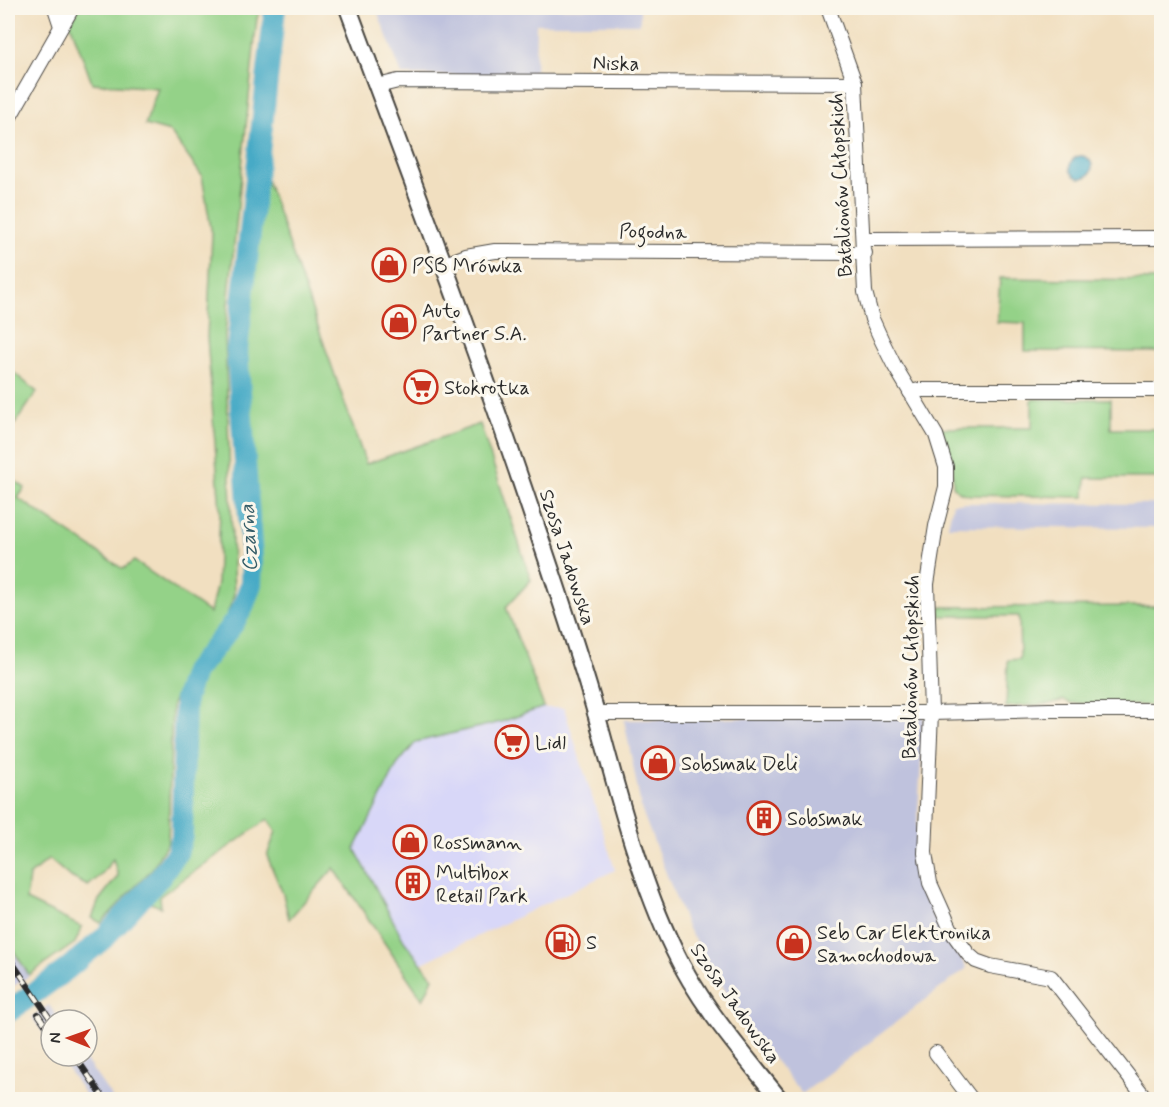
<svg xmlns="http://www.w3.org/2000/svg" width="1169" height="1107" viewBox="0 0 1169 1107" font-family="Mynerve,sans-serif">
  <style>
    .built { fill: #d8d7f8 }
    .industrial { fill: #bfc2dd }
    .green { fill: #94d288; stroke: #607e5a; stroke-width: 1.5 }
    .water { fill: #46aac6; stroke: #386a78; stroke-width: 1.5 }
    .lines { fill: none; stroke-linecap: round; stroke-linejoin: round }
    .river { stroke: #46aac6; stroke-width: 22 }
    .minor-casing { stroke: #494641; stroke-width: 16 }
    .major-casing { stroke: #494641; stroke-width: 20 }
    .minor { stroke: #fff; stroke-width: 14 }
    .major { stroke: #fff; stroke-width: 16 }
    .rail-casing { stroke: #2b2b2b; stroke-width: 6 }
    .rail { stroke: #fbf7ec; stroke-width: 4; stroke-dasharray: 11; stroke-linecap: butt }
    .labels { text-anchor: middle; stroke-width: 6; stroke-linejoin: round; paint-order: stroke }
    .street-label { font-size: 20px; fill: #2b2b2b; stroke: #fbf7ec }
    .poi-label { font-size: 20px; fill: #2b2b2b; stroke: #fbf7ec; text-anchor: start }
    .water-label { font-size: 21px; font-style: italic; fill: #365e69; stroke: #fbf7ec }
  </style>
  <rect width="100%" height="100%" fill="#fbf7ec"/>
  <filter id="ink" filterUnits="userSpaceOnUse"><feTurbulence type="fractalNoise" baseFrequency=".0167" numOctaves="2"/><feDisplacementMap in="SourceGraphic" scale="12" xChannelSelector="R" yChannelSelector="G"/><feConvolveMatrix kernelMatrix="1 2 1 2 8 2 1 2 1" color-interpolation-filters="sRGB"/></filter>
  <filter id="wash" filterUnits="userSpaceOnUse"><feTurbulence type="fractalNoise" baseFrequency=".008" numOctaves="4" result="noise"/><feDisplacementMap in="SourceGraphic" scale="24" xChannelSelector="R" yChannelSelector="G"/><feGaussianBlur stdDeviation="1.35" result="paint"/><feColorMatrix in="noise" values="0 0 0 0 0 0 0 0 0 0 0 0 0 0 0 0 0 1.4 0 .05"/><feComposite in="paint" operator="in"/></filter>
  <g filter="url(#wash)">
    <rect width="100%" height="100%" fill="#f1dfc0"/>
    <polygon class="built" points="432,708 564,708 615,870 414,967 341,860"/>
    <g class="industrial">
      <polygon points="376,8 640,8 640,24 536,24 535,76 402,75"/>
      <polygon points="953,503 1161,504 1161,528 948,526"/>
      <polygon points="924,715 915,860 936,918 967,968 802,1094 739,1016 687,927 642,811 624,720"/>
      <polygon points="8,945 29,976 12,987 8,980"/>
      <polygon points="49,1005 59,1020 51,1020 51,1044 32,1017"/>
      <polygon points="59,1056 83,1056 113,1099 88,1099"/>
    </g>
    <g class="green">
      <polygon points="79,8 262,8 257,18 225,335 234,595 224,623 182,679 172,705 168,842 152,869 101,923 92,918 99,900 118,876 113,859 101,875 88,886 69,876 49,859 29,876 26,900 82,927 75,943 29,975 8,942 8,476 25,488 18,498 123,569 134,561 210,613 217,583 220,510 207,337 212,235 202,176 170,132 145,125 158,88 92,83 70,23"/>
      <polygon points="261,164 366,464 480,424 531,580 506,607 544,707 501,722 416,742 397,765 355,849 404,941 433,978 423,1000 334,868 289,919 283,894 267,856 276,831 268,819 160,896 161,907 144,901 182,857 188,841 192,700 199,678 237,634 248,612 257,587 259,560 244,350"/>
      <polygon points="1000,278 1161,280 1161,352 1025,351 1025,323 997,322"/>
      <polygon points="8,368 37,392 8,434"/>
      <path d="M 1032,399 L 1111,399 L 1111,429 L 1161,429 L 1161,478 L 1086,478 L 1085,497 L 970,495 C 963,494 958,492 953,486 L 953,467 L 940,428 L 1032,428 Z"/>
      <polygon points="1161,606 1161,706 1070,703 1064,700 1049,704 1006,707 1008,660 1020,659 1019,616 940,616 940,607"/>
    </g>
    <circle class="water" cx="1081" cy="167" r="11"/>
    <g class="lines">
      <polyline class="river" points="8,1012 66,970 103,939 160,877 177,853 182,836 185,699 194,672 233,624 243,607 251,584 252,559 237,350 275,8"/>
    </g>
  </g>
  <g filter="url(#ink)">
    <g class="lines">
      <defs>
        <g id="minor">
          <polyline points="55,8 61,26"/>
          <polyline points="828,8 855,83 865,292 872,319 882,341 894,365 936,435 946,467 946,487 936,526 927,584 931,713 925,853 930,883 952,932 968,954 976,961 990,966 1051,977 1147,1100"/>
          <polyline points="378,86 398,81 855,83"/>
          <polyline points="8,120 72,8"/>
          <polyline points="864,239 1162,238"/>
          <polyline points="443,265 466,256 495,251 865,253"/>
          <polyline points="910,392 919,390 1162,390"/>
          <polyline points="595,713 931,713 1050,710 1162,710"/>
          <polyline points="936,1053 972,1100"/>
          <polyline points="1158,1100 1162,1098"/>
        </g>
        <path id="major" d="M 348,8 C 412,180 478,352 536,526 C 557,588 578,650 596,713 C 617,790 639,878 674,950 C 700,1005 742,1052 780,1100"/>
      </defs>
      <use href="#minor" class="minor-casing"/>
      <use href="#major" class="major-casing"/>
      <use href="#minor" class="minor"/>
      <use href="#major" class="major"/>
      <defs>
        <g id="rail">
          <polyline points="8,956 51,1020"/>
          <polyline points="38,1014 51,1033"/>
          <polyline points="75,1056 105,1100"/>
        </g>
      </defs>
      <use href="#rail" class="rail-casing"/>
      <use href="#rail" class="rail"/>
    </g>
  </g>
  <defs>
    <symbol id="shop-ring" viewBox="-11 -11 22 22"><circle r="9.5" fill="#fbf7ec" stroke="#c8321e" stroke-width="1.5"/><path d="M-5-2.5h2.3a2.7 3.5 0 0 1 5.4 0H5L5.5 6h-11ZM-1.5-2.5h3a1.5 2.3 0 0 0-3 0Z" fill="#c8321e"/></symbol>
    <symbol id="supermarket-ring" viewBox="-11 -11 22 22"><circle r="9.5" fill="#fbf7ec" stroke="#c8321e" stroke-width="1.5"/><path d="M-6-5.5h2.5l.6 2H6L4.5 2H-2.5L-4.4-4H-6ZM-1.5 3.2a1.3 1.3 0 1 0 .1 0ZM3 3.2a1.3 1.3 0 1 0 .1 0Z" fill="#c8321e"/></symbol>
    <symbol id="building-ring" viewBox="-11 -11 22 22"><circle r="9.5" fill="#fbf7ec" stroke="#c8321e" stroke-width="1.5"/><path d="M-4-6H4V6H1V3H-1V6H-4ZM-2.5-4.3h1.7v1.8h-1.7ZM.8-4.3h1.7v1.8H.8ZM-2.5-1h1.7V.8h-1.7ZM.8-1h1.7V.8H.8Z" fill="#c8321e"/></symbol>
    <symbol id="fuel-ring" viewBox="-11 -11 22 22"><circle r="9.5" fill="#fbf7ec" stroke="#c8321e" stroke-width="1.5"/><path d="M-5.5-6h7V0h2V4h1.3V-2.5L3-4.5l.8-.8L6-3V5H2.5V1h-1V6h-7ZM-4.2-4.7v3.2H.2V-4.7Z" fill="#c8321e"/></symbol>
  </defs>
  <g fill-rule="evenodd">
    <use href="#shop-ring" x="370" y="246" width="38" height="38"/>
    <use href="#shop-ring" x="380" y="303" width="38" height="38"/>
    <use href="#supermarket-ring" x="402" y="368" width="38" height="38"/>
    <use href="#supermarket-ring" x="493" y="723" width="38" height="38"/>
    <use href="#shop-ring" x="639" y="744" width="38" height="38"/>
    <use href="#building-ring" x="745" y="799" width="38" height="38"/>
    <use href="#shop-ring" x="391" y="823" width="38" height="38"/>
    <use href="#building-ring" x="394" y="864" width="38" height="38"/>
    <use href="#fuel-ring" x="544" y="923" width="38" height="38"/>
    <use href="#shop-ring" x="775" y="924" width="38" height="38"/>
  </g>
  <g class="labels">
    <g class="street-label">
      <text x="616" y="70">Niska</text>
      <text transform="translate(840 185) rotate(-93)" y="7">Batalionów Chłopskich</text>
      <text transform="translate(653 231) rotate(1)" y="7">Pogodna</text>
      <text transform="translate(568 557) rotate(72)" y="7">Szosa Jadowska</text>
      <text transform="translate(910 667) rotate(-89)" y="7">Batalionów Chłopskich</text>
      <text transform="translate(736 1003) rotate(55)" y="7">Szosa Jadowska</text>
    </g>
    <g class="poi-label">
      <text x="412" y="272">PSB Mrówka</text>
      <text x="422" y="317">Auto<tspan x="422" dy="23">Partner S.A.</tspan></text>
      <text x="444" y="394">Stokrotka</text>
      <text x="535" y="749">Lidl</text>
      <text x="681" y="770">Sobsmak Deli</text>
      <text x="787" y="825">Sobsmak</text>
      <text x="433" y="849">Rossmann</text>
      <text x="436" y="879">Multibox<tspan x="436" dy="23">Retail Park</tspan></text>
      <text x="817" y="939">Seb Car Elektronika<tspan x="817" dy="23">Samochodowa</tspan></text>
      <text x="586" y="949">S</text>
    </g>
    <g class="water-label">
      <text transform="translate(248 538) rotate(-93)" y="7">Czarna</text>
    </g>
  </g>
  <rect width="1169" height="1107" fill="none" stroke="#fbf7ec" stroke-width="30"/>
  <g transform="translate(69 1038) rotate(271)"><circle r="28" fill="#fbf7ec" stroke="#a8a59f" stroke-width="1.5"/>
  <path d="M0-4.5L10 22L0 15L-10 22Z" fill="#c8321e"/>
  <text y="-9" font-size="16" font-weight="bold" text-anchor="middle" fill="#2b2b2b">N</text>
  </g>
</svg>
